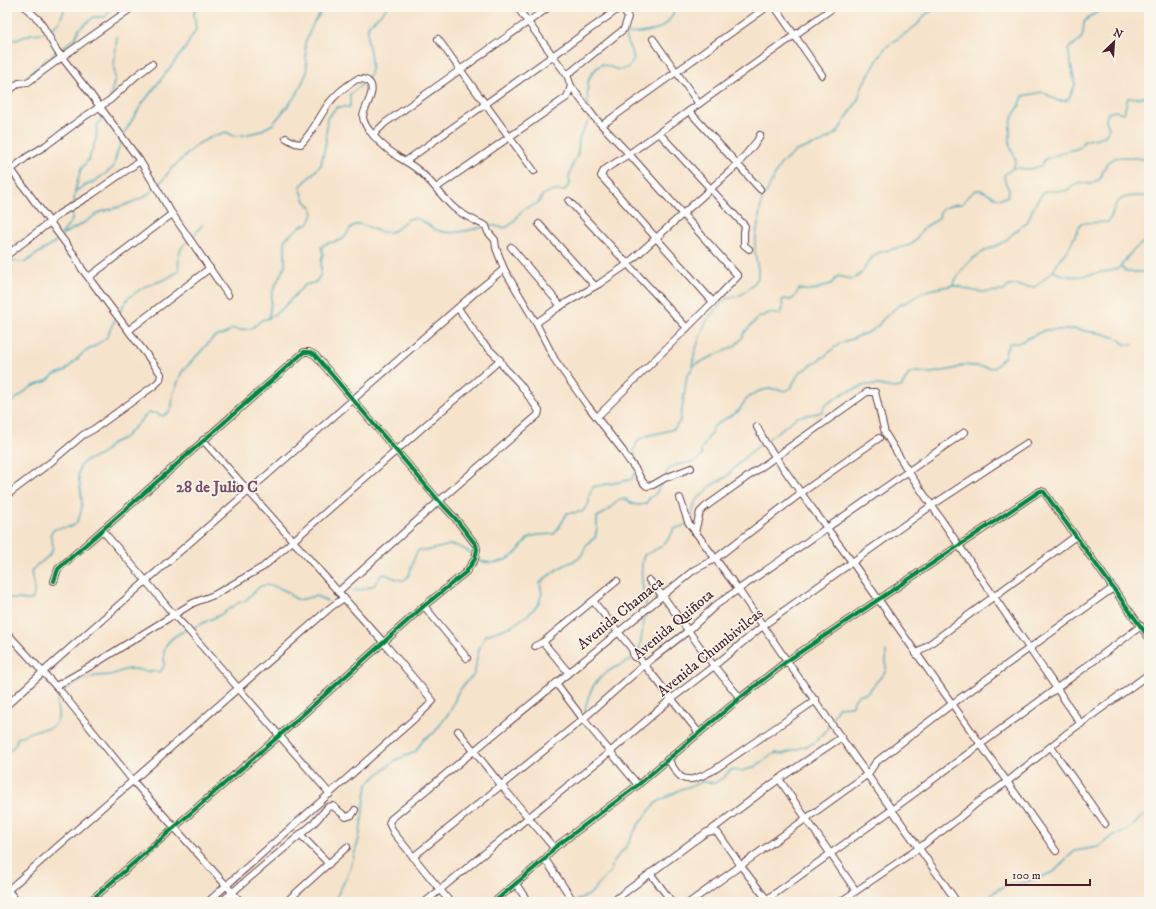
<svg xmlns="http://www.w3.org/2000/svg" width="1156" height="909" viewBox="0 0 1156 909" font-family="'IM FELL DW Pica',serif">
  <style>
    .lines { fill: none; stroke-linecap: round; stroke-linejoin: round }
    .stream { stroke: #3ca9bb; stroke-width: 1.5 }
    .minor-casing { stroke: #643c43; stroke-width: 8 }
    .minor { stroke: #fff; stroke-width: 6 }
    .cycleway-casing { stroke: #fbf7ec; stroke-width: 6 }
    .cycleway { stroke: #00873e; stroke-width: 4 }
    .labels { text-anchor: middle; stroke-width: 3; stroke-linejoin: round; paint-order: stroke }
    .street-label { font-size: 15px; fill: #4a1f2b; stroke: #fbf7ec }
    .neighbourhood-label { font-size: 16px; font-weight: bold; fill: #784e68; stroke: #fbf7ec }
  </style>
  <rect width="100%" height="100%" fill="#fbf7ec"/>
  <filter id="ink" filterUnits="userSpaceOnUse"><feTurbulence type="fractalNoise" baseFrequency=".025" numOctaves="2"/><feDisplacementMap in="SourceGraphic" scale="8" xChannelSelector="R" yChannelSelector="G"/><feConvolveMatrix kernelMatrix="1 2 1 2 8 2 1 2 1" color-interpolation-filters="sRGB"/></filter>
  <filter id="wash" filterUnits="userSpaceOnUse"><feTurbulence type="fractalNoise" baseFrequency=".012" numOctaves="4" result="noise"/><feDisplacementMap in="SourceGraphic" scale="16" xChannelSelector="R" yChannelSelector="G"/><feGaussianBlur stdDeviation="0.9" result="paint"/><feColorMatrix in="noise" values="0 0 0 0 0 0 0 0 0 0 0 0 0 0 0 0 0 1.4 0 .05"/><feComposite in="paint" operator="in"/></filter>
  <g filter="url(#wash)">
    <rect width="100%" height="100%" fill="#f6e3cb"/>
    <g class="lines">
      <g class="stream">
        <polyline points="49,31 60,21 65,7"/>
        <polyline points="7,39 16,40 31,34 44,33"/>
        <polyline points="59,50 75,38 79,29 94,17 105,17 113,7"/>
        <polyline points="24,79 47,59 56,52"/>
        <path d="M 367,79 C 375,67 370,55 368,42 C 367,37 368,31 368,26 L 388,7"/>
        <polyline points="110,97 115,79 114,64 117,37"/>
        <polyline points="7,100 11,96 12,91"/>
        <path d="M 588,105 C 587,87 585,75 602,64 C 616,69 625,76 634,59 C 632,51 627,44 625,36 C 631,32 634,34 640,33 C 659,30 670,27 675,7"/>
        <polyline points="123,136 126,130 142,104 186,47 196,29 194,14 196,7"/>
        <polyline points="1013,168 1030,169 1041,166 1045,159 1052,157 1064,152 1079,148 1084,141 1105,136 1109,128 1106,120 1108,113 1115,111 1124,113 1128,98 1147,97 1149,91"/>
        <polyline points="157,186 161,182 172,168 198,144 213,136 226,132 234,136 244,135 258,132 273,124 297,94 307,72 305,43 314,22 325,7"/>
        <polyline points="75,191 81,169 89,159 96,139 97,126 103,115"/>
        <polyline points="74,203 75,191 95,181 113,168 117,153 122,140"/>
        <path d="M 488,225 C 495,224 500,229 507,227 C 515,224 517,214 524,209 C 528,206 534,206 538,203 C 540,201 541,197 543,195 C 549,191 557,190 564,191 L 570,184 L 569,177 L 573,164 L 578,153 L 579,138 L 590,118 L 590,116"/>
        <polyline points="61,235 72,220 73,208"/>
        <polyline points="62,235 85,222 100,212 123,206 144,197 154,189"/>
        <polyline points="192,238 202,225"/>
        <polyline points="1121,267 1127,272 1149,272"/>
        <path d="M 1053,271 C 1071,280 1084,276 1102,272 C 1109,271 1115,271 1120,267 C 1123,264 1125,260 1128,256 C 1134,249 1142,243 1149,238"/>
        <path d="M 953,285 C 962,266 972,257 991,248 C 994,246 999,245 1002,243 C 1011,237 1017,228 1027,223 C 1031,212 1036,199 1045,191 L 1065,191 L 1080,182 L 1090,184 L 1100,179 C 1102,175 1105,165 1108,162 C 1119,152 1137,160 1149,159"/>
        <polyline points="7,293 11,276 11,261 25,262 54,243 59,238"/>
        <path d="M 118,314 L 128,298 L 144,287 L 166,279 L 179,271 C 178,259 177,249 188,241"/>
        <polyline points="269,318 272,293 285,265 285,239 301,226 309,223 313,214 312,208 305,201 300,187 321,165 326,141 327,118 337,107 350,107 350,94 365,82"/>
        <polyline points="692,367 695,351 704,326 710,316 726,299 741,295 752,286 758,278 758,269 755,253 755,243 762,199 767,191 780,165 796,151 822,142 837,133 857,102 863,84 885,48 917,25 926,14 939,7"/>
        <polyline points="7,406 31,387 47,381 54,375 65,371 83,353 95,346 107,337 116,317"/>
        <polyline points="767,440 797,417 822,412 825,405 842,394 852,390 866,385 879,385 893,388 901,387 903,384 909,374 916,372 931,373 954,369 963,365 994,368 1005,356 1006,350 1009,343 1018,343 1045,330 1063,330 1074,329 1104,334 1117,338 1124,344 1133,345"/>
        <path d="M 637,467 L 637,463 L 634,450 L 638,440 L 649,435 L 660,433 L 674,429 L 680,421 L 684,397 L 687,375 L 692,369 L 694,365 L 735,346 L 742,338 L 745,332 L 758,318 L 769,313 L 774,314 L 780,314 L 783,309 L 782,300 L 785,299 L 790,300 L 794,298 L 799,289 C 818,294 816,287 831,284 L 838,276 C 867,286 860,263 878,253 C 889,248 906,249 913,243 C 917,239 919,233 924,228 C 928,224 935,222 939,218 C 940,216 939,214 940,212 C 945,205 955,204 962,204 L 969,195 L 976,190 C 978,190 981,190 983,191 C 993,194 995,202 1008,196 L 1009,189 L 1005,182 L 1004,175 L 1013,168 L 1016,160 L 1010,147 L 1010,127 L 1013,116 L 1020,105 L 1023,96 L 1043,92 L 1058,101 L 1065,101 L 1069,98 L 1075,85 L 1068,49 C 1082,38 1083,41 1084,22 C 1084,22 1088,18 1089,17 C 1094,13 1099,14 1102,7"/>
        <path d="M 666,475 L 668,470 L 676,465 L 694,462 L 702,456 L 701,451 L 715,425 L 740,410 C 744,398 756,390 770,389 C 775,389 781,390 786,391 L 791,387 L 799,373 L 825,356 L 834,348 L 842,342 L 852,339 L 871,331 L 878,326 L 882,320 L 899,305 L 909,301 L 919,294 L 929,290 L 953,285 L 974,291 L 986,292 L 1004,291 L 1009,286 L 1017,285 L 1025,287 L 1035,287 L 1053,271 L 1060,258 L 1068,250 L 1081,223 L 1108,222 C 1114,215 1111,214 1114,208 C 1121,193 1134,197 1147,196 L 1149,194"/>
        <polyline points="689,521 691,519 695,502 712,485 726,477 747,455 764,442"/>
        <path d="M 478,560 C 491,566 509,562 518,551 C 523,546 525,539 531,537 C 538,534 547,535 554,534 L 563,521 L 567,513 L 582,512 L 589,503 L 589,495 L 593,487 C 606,484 619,483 632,479 L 635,473"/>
        <path d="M 353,591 C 359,590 370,589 375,584 C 378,581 378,577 383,574 C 389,575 396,580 402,580 C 413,580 410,558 419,550 L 430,550 L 450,545 L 457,546 L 468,551 L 473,556"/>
        <path d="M 7,598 L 28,600 L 32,600 C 37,591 32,581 31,571 C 42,559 60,555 50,535 C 56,522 69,532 76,523 C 84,512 82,498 80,485 C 79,480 77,475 79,470 C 82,458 93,459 100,455 C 104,452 108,448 111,444 C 115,441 121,440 125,437 C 133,429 140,421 148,413 L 155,413 L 163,416 L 169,412 L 172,406 L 173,394 L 182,372 L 214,337 L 225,334 L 232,329 L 240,330 L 252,328 L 262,320 L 269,318 L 283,308 L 296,294 L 305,285 L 316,282 L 321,274 L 321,261 L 323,254 L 321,247 C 329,240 332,244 341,240 C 348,237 348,227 355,225 C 367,221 377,237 393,231 C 400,229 404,218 413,218 C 422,218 429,227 437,230 C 451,236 469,230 483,227"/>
        <path d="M 646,606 C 643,589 639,572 644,555 C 660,548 666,546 674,529 L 683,526 L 686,524"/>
        <polyline points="190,629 220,615 238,603 245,601 259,587 265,585 277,587 288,592 291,596 299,600 316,596 327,601"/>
        <polyline points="636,655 639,651 646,611"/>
        <path d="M 64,691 C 73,684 85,678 97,676 C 102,675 106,676 110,675 C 117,674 122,669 131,669 C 140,669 152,674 161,671 C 165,666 164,662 164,655 C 163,643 175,635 186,630"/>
        <path d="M 585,710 C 589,690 595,678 614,668 C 620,665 627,663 633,658"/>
        <polyline points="831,721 838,707 851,706 858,695 867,693 886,671 886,651"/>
        <path d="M 7,752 C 12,749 16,745 17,739 C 21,735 28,733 34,731 C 42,728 52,731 57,721 C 62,712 51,705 61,694"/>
        <polyline points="575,901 589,895 610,872 614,861 628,844 638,825 656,803 681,789 703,782 715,783 724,777 731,770 740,771 753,768 775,753 783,754 814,743 826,731 829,724"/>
        <path d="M 334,902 L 349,872 L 359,839 L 367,785 L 375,777 L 396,760 L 415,752 L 424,739 L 434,733 L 440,725 L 451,710 L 457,694 L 466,682 L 473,676 L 475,671 L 477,658 L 480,647 L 486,635 L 512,626 L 529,614 L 539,603 L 542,593 L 540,583 C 548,576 555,570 563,566 C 568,563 573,562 578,559 C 587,552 582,544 595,538 L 597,528 L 597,517 L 603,514 L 619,500 L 626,499 C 632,505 637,506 645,504 L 650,498 L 656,493 L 663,482"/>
        <polyline points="988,902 992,893 1006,885 1024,883 1046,875 1055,871 1067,858 1075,851 1098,847 1112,836 1122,833 1136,823 1139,819 1149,812"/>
      </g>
    </g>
  </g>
  <g filter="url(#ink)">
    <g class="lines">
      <defs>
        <g id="minor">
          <polyline points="25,7 40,21 57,51 86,88 140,161 156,187 169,209 228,295"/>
          <polyline points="775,7 822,75"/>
          <polyline points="438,39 534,171"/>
          <polyline points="653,39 699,104"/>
          <polyline points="567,75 624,29 628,17 621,7"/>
          <polyline points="571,86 594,117 629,154 738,276 713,302 597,417"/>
          <polyline points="7,92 19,83 28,82 62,57 133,7"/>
          <polyline points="689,111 760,189"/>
          <polyline points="602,125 767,7"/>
          <polyline points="659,133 745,226 744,232 744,245 749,249"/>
          <polyline points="373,135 385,123 549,7"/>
          <path d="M 286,138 L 295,143 L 301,144 C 313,132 319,117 329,103 C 337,93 346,86 357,79 C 360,79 364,79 366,80 C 380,87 364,107 363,116 C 363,122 366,126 369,130 C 376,140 388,150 398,157 C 405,161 412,165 418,170 C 432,181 441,196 454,208 C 464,216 475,221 486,226 L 488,232 L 495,240 L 496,248 L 504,269 L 536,323 L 555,360 L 587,405 L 623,451 C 627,460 631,462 636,470 C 641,477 639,480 647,486 L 653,485 L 665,478 L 691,468"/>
          <polyline points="406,161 621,7"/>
          <polyline points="7,164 75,256 82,269 161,374 160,380 155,385 94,429 83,435 51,462 7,495"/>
          <polyline points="7,173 27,157 45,146 84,117 110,100 136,76 152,64"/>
          <polyline points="436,188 567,97 571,86 567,75 517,7"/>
          <polyline points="569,201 687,328"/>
          <polyline points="539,224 595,286"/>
          <polyline points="511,247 561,306"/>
          <polyline points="7,255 50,222 59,214 91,195 140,161"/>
          <polyline points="89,277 172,214"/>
          <polyline points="713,302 601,176 604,170 629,154 834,7"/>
          <polyline points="536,323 559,307 599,284 625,266 737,165 757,141 760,135"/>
          <polyline points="129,330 210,268"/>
          <polyline points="757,427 765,442 801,493 852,562 1056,851"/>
          <path d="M 203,440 L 384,643 L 433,701 L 423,711 C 351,775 279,838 208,902"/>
          <polyline points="680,498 688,522 738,589 787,661 957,902"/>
          <polyline points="102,530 146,581 174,615 188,630 330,794"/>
          <polyline points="695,532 700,512 705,507 867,392 875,392 885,433 908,471 1081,724"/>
          <polyline points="649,580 663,596 714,666 740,698"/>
          <polyline points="54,581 58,569 304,352 309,352 315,355 439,501 455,518 476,545 477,549 475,559 466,572 424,606 280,735 89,902"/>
          <polyline points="338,592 439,501 538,415 539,411 520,384 503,366 500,360 481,341 458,308"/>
          <polyline points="593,601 632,649 634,657 640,659 699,733"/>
          <polyline points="424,606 467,658"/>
          <polyline points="7,633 62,693 133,781 241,902"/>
          <polyline points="543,642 568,672"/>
          <polyline points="535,646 543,642 617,581"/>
          <polyline points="916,654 1076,536"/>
          <polyline points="556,683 583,719 638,785"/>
          <polyline points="56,686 91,666 193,603 214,595 263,567 500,360"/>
          <polyline points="7,705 43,672 146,581 478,290 504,269"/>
          <polyline points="458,731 501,785 554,848"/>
          <polyline points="1051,747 1105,824"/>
          <path d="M 668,759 C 671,764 675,771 679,775 C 688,785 704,775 714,770 L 816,700"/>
          <polyline points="779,779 856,891"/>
          <polyline points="710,831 779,779 842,737"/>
          <polyline points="300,834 329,864"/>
          <polyline points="413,857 583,719 644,665 688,631 716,605 965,432"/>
          <polyline points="545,859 574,902"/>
          <polyline points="650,873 672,902"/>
          <polyline points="516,884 528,902"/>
          <polyline points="7,889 17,902"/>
          <polyline points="8,890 331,607 344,598"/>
          <polyline points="221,902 314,823 328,807 333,806 346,817 352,815 355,810"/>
          <polyline points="286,902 347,847"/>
          <polyline points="425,902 529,817 610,752 671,699 714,666 764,625 931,506 1027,443"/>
          <polyline points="450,902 394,833 389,823 391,819 694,570 715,559 801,493 879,438"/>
          <polyline points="494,902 545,859 554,848 638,785 740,698 787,661 1040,491 1044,492 1149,638"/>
          <polyline points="612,902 691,843 707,832 714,831 718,833 741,866 768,901"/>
          <polyline points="690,902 868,774 876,762 952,704 1113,588"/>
          <polyline points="763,902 893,809 1141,626"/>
          <polyline points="840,902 919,848 958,819 977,803 1007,782 1066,734 1149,674"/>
        </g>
      </defs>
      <use href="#minor" class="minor-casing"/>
      <use href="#minor" class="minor"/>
      <defs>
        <g id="cycleway">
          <polyline points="54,581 58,569 304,352 309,352 315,355 439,501 455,518 476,545 477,549 475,559 466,572 424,606 280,735 89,902"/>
          <polyline points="494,902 545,859 554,848 638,785 740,698 787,661 1040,491 1044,492 1149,638"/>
        </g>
      </defs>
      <use href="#cycleway" class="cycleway-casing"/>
      <use href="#cycleway" class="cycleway"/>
    </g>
  </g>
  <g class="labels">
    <g class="street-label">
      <text transform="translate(620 613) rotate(-39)" y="5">Avenida Chamaca</text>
      <text transform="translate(673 624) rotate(-40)" y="5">Avenida Quiñota</text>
      <text transform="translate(710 652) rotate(-39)" y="5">Avenida Chumbivilcas</text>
    </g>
    <g class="neighbourhood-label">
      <text x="217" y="492">28 de Julio C</text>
    </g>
  </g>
  <rect width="1156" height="909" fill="none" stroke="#fbf7ec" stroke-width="24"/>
  <g transform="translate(1114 42) rotate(25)" stroke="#fbf7ec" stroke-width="3" paint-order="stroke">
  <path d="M0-3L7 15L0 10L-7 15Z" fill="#4a1f2b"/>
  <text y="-6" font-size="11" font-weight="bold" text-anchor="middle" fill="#4a1f2b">N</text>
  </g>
  <path d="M1006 879v6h84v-6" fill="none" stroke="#4a1f2b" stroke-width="2"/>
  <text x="1012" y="879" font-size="12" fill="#4a1f2b" stroke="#fbf7ec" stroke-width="3" paint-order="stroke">100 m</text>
</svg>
